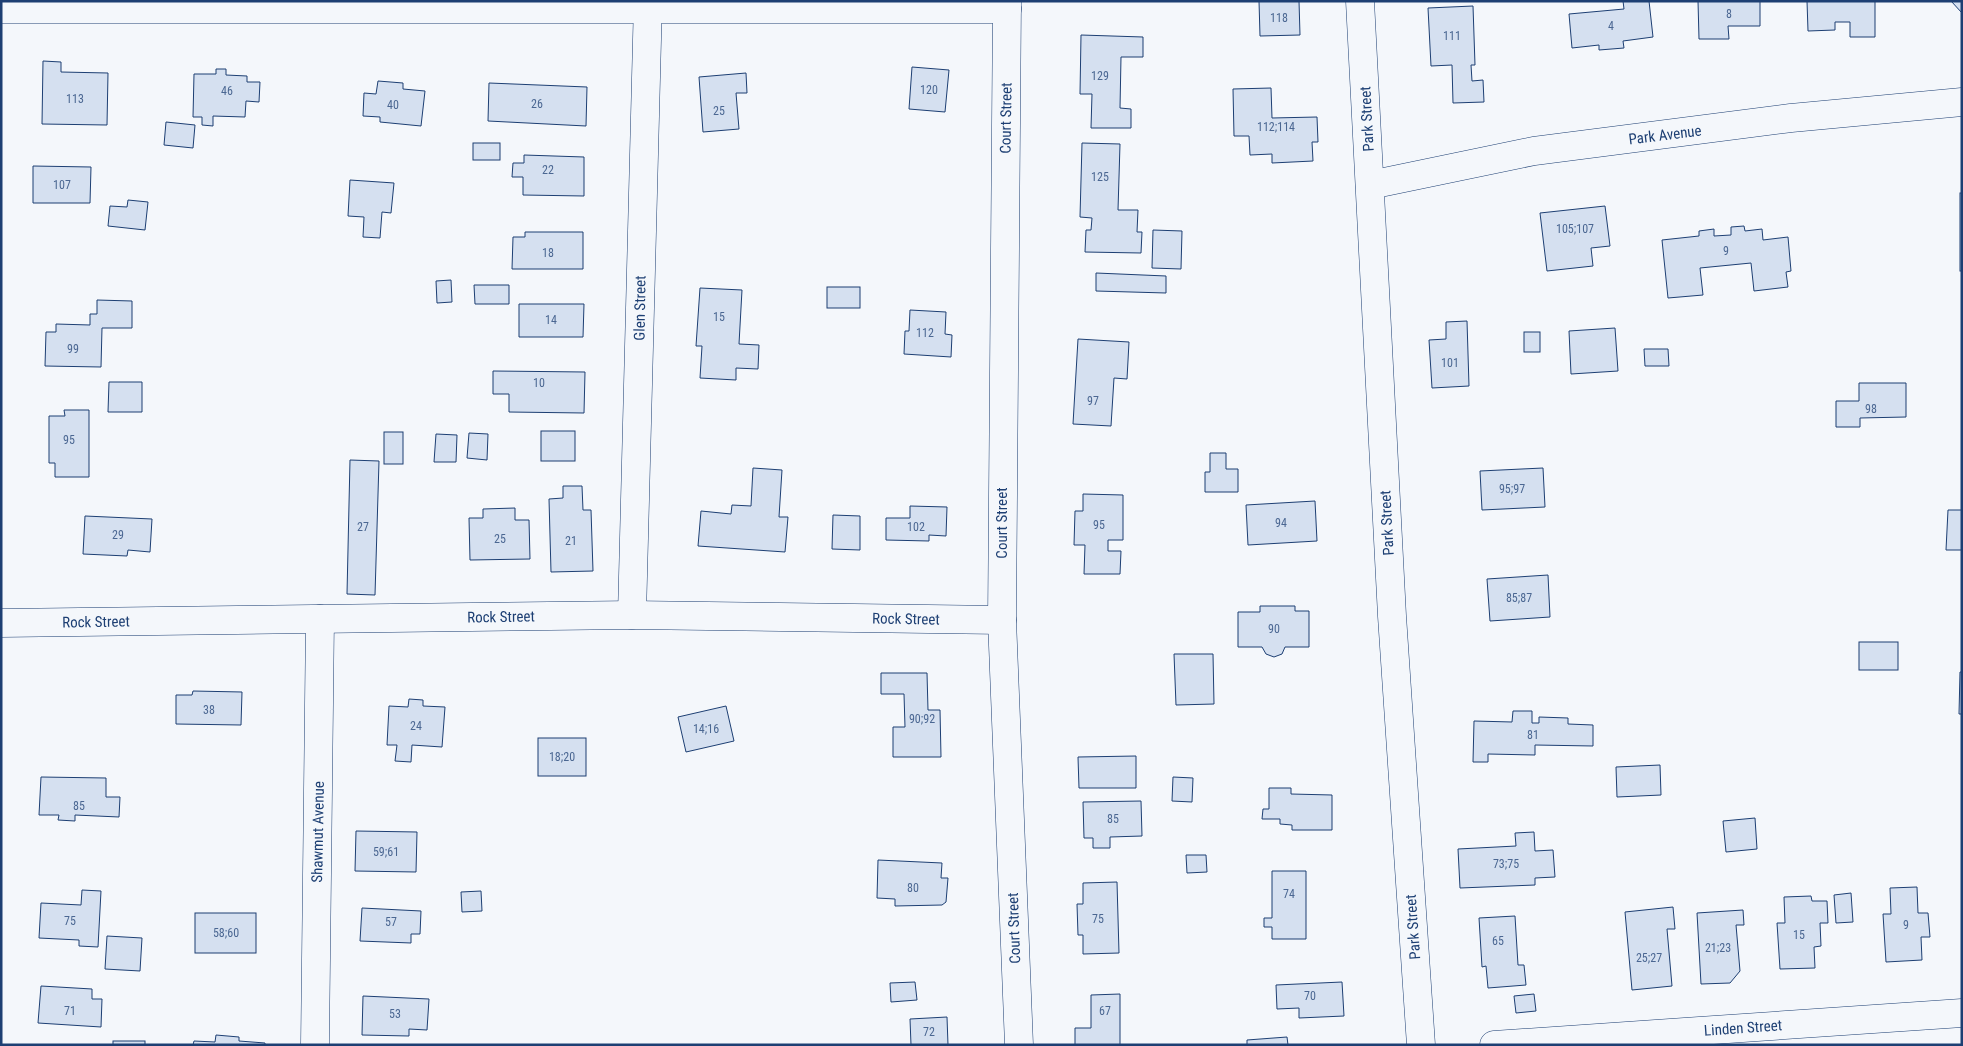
<svg xmlns="http://www.w3.org/2000/svg" width="1963" height="1046" viewBox="0 0 1963 1046" font-family="'Roboto Condensed',sans-serif">
  <style>
    .building { fill: #d5e0f0; stroke: #1d3f73 }
    .lines { fill: none; stroke-linecap: round; stroke-linejoin: round }
    .minor-casing { stroke: #1d3f73; stroke-width: 29 }
    .minor { stroke: #f4f7fb; stroke-width: 28 }
    .labels { text-anchor: middle; stroke-width: 4; stroke-linejoin: round; paint-order: stroke }
    .number-label { font-size: 12px; fill: #4b6792 }
    .street-label { font-size: 15px; fill: #1d3f73; stroke: #f4f7fb }
  </style>
  <rect width="100%" height="100%" fill="#f4f7fb"/>
  <g class="building">
    <polygon points="1259,1 1299,1 1300,35 1260,36"/>
    <polygon points="1623,1 1649,1 1653,37 1623,41 1624,48 1599,50 1599,45 1572,48 1569,14 1624,9"/>
    <polygon points="1698,1 1760,1 1760,26 1728,26 1729,39 1699,39"/>
    <polygon points="1807,1 1875,1 1875,37 1850,37 1850,22 1835,22 1835,30 1808,31"/>
    <polygon points="1951,1 1962,1 1962,13"/>
    <polygon points="1473,6 1475,65 1471,65 1472,81 1483,80 1484,102 1453,103 1452,65 1431,66 1428,8"/>
    <polygon points="1081,35 1143,37 1143,57 1121,57 1120,108 1131,109 1131,128 1091,128 1092,94 1080,94"/>
    <polygon points="43,61 61,62 61,72 108,73 107,125 42,124"/>
    <polygon points="912,67 949,70 945,112 909,109"/>
    <polygon points="216,69 226,69 226,75 247,76 247,82 260,82 259,102 246,101 245,117 213,116 213,126 202,125 202,117 193,117 194,74 216,74"/>
    <polygon points="746,73 747,93 736,93 739,129 703,132 699,77"/>
    <polygon points="378,81 403,83 403,89 425,91 421,126 380,122 380,117 363,116 364,93 376,94"/>
    <polygon points="489,83 587,87 586,126 488,121"/>
    <polygon points="1271,88 1272,118 1317,117 1318,142 1312,142 1313,161 1272,163 1272,154 1250,155 1249,136 1234,136 1233,89"/>
    <polygon points="166,122 195,125 193,148 164,145"/>
    <rect x="473" y="143" width="27" height="17"/>
    <polygon points="1082,143 1120,144 1118,210 1138,210 1137,232 1142,232 1141,253 1085,252 1086,230 1091,230 1092,218 1080,217"/>
    <polygon points="524,155 584,157 584,196 523,195 523,177 512,177 513,163 524,163"/>
    <polygon points="33,166 91,167 90,203 33,203"/>
    <polygon points="350,180 394,183 391,213 382,212 380,238 363,237 364,217 348,216"/>
    <rect x="1960" y="193" width="2" height="78"/>
    <polygon points="128,200 148,202 145,230 108,226 110,206 127,207"/>
    <polygon points="1605,206 1610,246 1591,248 1593,266 1547,271 1540,213"/>
    <polygon points="1744,226 1745,231 1762,229 1763,240 1788,237 1791,271 1786,272 1788,287 1754,291 1751,263 1700,268 1703,295 1668,298 1662,240 1699,236 1699,231 1714,229 1714,236 1731,235 1731,227"/>
    <polygon points="1153,230 1182,231 1181,269 1152,268"/>
    <polygon points="525,232 583,232 583,269 512,269 513,237 525,237"/>
    <polygon points="1096,273 1166,276 1166,293 1096,291"/>
    <polygon points="451,280 452,302 437,303 436,281"/>
    <polygon points="474,285 509,285 509,304 475,304"/>
    <rect x="827" y="287" width="33" height="21"/>
    <polygon points="700,288 742,290 739,344 759,345 758,369 736,368 736,380 700,378 702,346 696,346"/>
    <polygon points="97,300 132,301 132,328 102,328 101,367 45,366 46,332 56,332 56,324 90,325 90,314 97,314"/>
    <polygon points="519,304 584,304 583,337 519,337"/>
    <polygon points="910,310 946,312 945,334 952,335 951,357 904,354 905,331 909,331"/>
    <polygon points="1467,321 1469,386 1432,388 1429,340 1446,339 1446,322"/>
    <polygon points="1615,328 1618,371 1571,374 1569,331"/>
    <rect x="1524" y="332" width="16" height="20"/>
    <polygon points="1078,339 1129,342 1127,379 1114,378 1111,426 1073,424"/>
    <polygon points="1644,349 1668,349 1669,366 1645,366"/>
    <polygon points="493,371 585,372 584,413 509,412 509,394 493,394"/>
    <polygon points="109,382 142,382 142,412 108,412"/>
    <polygon points="1859,383 1906,383 1906,417 1860,418 1860,427 1836,427 1836,401 1859,401"/>
    <polygon points="64,410 89,410 89,477 55,477 55,463 49,463 49,416 65,416"/>
    <rect x="541" y="431" width="34" height="30"/>
    <rect x="384" y="432" width="19" height="32"/>
    <polygon points="469,433 488,434 487,460 467,458"/>
    <polygon points="436,434 457,435 456,462 434,462"/>
    <polygon points="1210,453 1226,453 1226,469 1238,469 1238,492 1205,492 1205,472 1210,472"/>
    <polygon points="350,460 379,461 375,595 347,594"/>
    <polygon points="753,468 782,470 779,517 788,517 785,552 698,546 701,511 731,514 732,505 751,506"/>
    <polygon points="1543,468 1545,507 1482,510 1480,471"/>
    <polygon points="563,486 582,486 583,510 591,510 593,571 551,572 549,499 563,498"/>
    <polygon points="1083,494 1123,495 1123,540 1108,540 1108,551 1121,551 1120,574 1084,574 1085,545 1074,545 1075,511 1083,511"/>
    <polygon points="1315,501 1317,541 1248,545 1246,505"/>
    <polygon points="910,506 947,507 946,536 929,535 929,541 886,540 886,518 910,518"/>
    <polygon points="515,508 515,520 529,520 530,559 470,560 469,518 483,518 483,509"/>
    <polygon points="1948,510 1962,510 1962,550 1946,550"/>
    <polygon points="833,515 860,516 860,550 832,549"/>
    <polygon points="85,516 152,519 150,552 128,550 127,556 83,554"/>
    <polygon points="1548,575 1550,617 1490,621 1487,579"/>
    <polygon points="1260,606 1295,606 1295,611 1309,611 1309,647 1285,647 1282,654 1274,657 1266,654 1262,647 1238,647 1238,612 1260,612"/>
    <rect x="1859" y="642" width="39" height="28"/>
    <polygon points="1174,654 1213,654 1214,704 1176,705"/>
    <polygon points="1960,672 1962,672 1962,714 1959,714"/>
    <polygon points="881,673 927,673 928,710 940,710 941,757 893,757 893,727 905,727 904,694 881,694"/>
    <polygon points="193,691 242,692 241,725 176,724 176,695 192,695"/>
    <polygon points="409,699 423,700 423,706 445,707 442,747 412,745 411,762 395,761 397,745 387,745 389,706 408,707"/>
    <polygon points="726,706 734,741 686,752 678,717"/>
    <polygon points="1513,711 1532,711 1532,723 1539,723 1539,717 1568,718 1568,724 1593,725 1593,746 1535,745 1535,755 1488,754 1488,762 1473,762 1474,721 1512,722"/>
    <rect x="538" y="738" width="48" height="38"/>
    <polygon points="1136,756 1136,788 1079,788 1078,757"/>
    <polygon points="1660,765 1661,795 1617,797 1616,767"/>
    <polygon points="41,777 106,778 106,797 120,797 119,817 75,815 75,821 58,820 59,815 39,815"/>
    <polygon points="1173,777 1193,778 1192,802 1172,801"/>
    <polygon points="1269,788 1291,788 1291,794 1332,795 1332,830 1292,830 1292,825 1280,824 1280,819 1262,819 1263,809 1269,809"/>
    <polygon points="1141,801 1142,836 1110,837 1110,848 1093,848 1093,838 1084,838 1083,802"/>
    <polygon points="1755,818 1757,849 1726,852 1723,821"/>
    <polygon points="356,831 417,832 416,872 355,871"/>
    <polygon points="1534,832 1535,851 1553,850 1555,877 1535,878 1535,885 1460,888 1458,849 1516,846 1515,833"/>
    <polygon points="1186,855 1206,855 1207,872 1187,873"/>
    <polygon points="878,860 942,863 941,878 948,878 946,902 942,905 895,906 895,899 877,898"/>
    <polygon points="1272,871 1306,871 1306,939 1272,939 1272,927 1264,927 1264,918 1272,918"/>
    <polygon points="1117,882 1119,953 1083,954 1083,935 1078,935 1077,904 1083,904 1083,883"/>
    <polygon points="1917,887 1918,913 1928,913 1930,937 1921,937 1922,960 1886,962 1883,914 1891,914 1890,888"/>
    <polygon points="82,890 101,891 98,947 79,946 79,940 39,938 41,903 81,905"/>
    <polygon points="481,891 482,911 462,912 461,892"/>
    <polygon points="1851,893 1853,922 1836,923 1834,895"/>
    <polygon points="1811,896 1812,901 1827,901 1828,923 1820,923 1821,946 1814,947 1815,968 1780,969 1777,923 1785,923 1784,897"/>
    <polygon points="1673,907 1675,929 1667,929 1672,986 1632,990 1625,912"/>
    <polygon points="362,908 421,911 420,934 411,934 411,943 360,941"/>
    <polygon points="1743,910 1744,925 1736,925 1740,971 1730,983 1701,984 1697,913"/>
    <rect x="195" y="913" width="61" height="40"/>
    <polygon points="1515,916 1518,965 1524,965 1526,985 1488,988 1486,966 1482,967 1479,918"/>
    <polygon points="107,936 142,938 140,971 105,969"/>
    <polygon points="915,982 917,1000 891,1002 890,983"/>
    <polygon points="1342,982 1344,1016 1299,1018 1299,1008 1277,1009 1276,985"/>
    <polygon points="41,986 92,989 92,999 102,999 101,1027 38,1023"/>
    <polygon points="1120,994 1120,1045 1075,1045 1075,1028 1091,1028 1091,995"/>
    <polygon points="1534,994 1536,1011 1516,1013 1514,996"/>
    <polygon points="363,996 429,999 427,1030 409,1029 409,1036 362,1035"/>
    <polygon points="947,1017 948,1045 911,1045 910,1019"/>
    <polygon points="216,1035 239,1037 239,1041 265,1043 265,1045 193,1045 194,1041 215,1042"/>
    <polygon points="1287,1037 1288,1045 1247,1045 1247,1040"/>
    <rect x="113" y="1041" width="32" height="4"/>
  </g>
  <g class="lines">
    <defs>
      <g id="minor">
        <polyline points="1007,1 1002,620 1019,1045"/>
        <polyline points="1360,1 1392,616 1421,1045"/>
        <polyline points="1,9 1007,9"/>
        <polyline points="1370,185 1534,151 1791,118 1962,102"/>
        <polyline points="632,615 648,1"/>
        <polyline points="1,623 632,615 1002,620"/>
        <polyline points="315,1045 320,619"/>
        <polyline points="1494,1045 1962,1013"/>
      </g>
    </defs>
    <use href="#minor" class="minor-casing"/>
    <use href="#minor" class="minor"/>
  </g>
  <g class="labels">
    <g class="number-label">
      <text x="1729" y="18">8</text>
      <text x="1279" y="22">118</text>
      <text x="1611" y="30">4</text>
      <text x="1452" y="40">111</text>
      <text x="1100" y="80">129</text>
      <text x="929" y="94">120</text>
      <text x="227" y="95">46</text>
      <text x="75" y="103">113</text>
      <text x="537" y="108">26</text>
      <text x="393" y="109">40</text>
      <text x="719" y="115">25</text>
      <text x="1276" y="131">112;114</text>
      <text x="548" y="174">22</text>
      <text x="1100" y="181">125</text>
      <text x="62" y="189">107</text>
      <text x="1575" y="233">105;107</text>
      <text x="1726" y="255">9</text>
      <text x="548" y="257">18</text>
      <text x="719" y="321">15</text>
      <text x="551" y="324">14</text>
      <text x="925" y="337">112</text>
      <text x="73" y="353">99</text>
      <text x="1450" y="367">101</text>
      <text x="539" y="387">10</text>
      <text x="1093" y="405">97</text>
      <text x="1871" y="413">98</text>
      <text x="69" y="444">95</text>
      <text x="1512" y="493">95;97</text>
      <text x="1281" y="527">94</text>
      <text x="1099" y="529">95</text>
      <text x="363" y="531">27</text>
      <text x="916" y="531">102</text>
      <text x="118" y="539">29</text>
      <text x="500" y="543">25</text>
      <text x="571" y="545">21</text>
      <text x="1519" y="602">85;87</text>
      <text x="1274" y="633">90</text>
      <text x="209" y="714">38</text>
      <text x="922" y="723">90;92</text>
      <text x="416" y="730">24</text>
      <text x="706" y="733">14;16</text>
      <text x="1533" y="739">81</text>
      <text x="562" y="761">18;20</text>
      <text x="79" y="810">85</text>
      <text x="1113" y="823">85</text>
      <text x="386" y="856">59;61</text>
      <text x="1506" y="868">73;75</text>
      <text x="913" y="892">80</text>
      <text x="1289" y="898">74</text>
      <text x="1098" y="923">75</text>
      <text x="70" y="925">75</text>
      <text x="391" y="926">57</text>
      <text x="1906" y="929">9</text>
      <text x="226" y="937">58;60</text>
      <text x="1799" y="939">15</text>
      <text x="1498" y="945">65</text>
      <text x="1718" y="952">21;23</text>
      <text x="1649" y="962">25;27</text>
      <text x="1310" y="1000">70</text>
      <text x="70" y="1015">71</text>
      <text x="1105" y="1015">67</text>
      <text x="395" y="1018">53</text>
      <text x="929" y="1036">72</text>
    </g>
    <g class="street-label">
      <text transform="translate(1006 118) rotate(-89)" y="5">Court Street</text>
      <text transform="translate(1367 119) rotate(-93)" y="5">Park Street</text>
      <text transform="translate(1665 135) rotate(-7)" y="5">Park Avenue</text>
      <text transform="translate(640 308) rotate(-89)" y="5">Glen Street</text>
      <text transform="translate(1002 523) rotate(-90)" y="5">Court Street</text>
      <text transform="translate(1387 523) rotate(-93)" y="5">Park Street</text>
      <text transform="translate(501 617) rotate(-1)" y="5">Rock Street</text>
      <text transform="translate(906 619) rotate(1)" y="5">Rock Street</text>
      <text transform="translate(96 622) rotate(-1)" y="5">Rock Street</text>
      <text transform="translate(318 832) rotate(-89)" y="5">Shawmut Avenue</text>
      <text transform="translate(1413 927) rotate(-94)" y="5">Park Street</text>
      <text transform="translate(1014 928) rotate(-92)" y="5">Court Street</text>
      <text transform="translate(1743 1028) rotate(-4)" y="5">Linden Street</text>
    </g>
  </g>
  <rect width="1963" height="1046" fill="none" stroke="#1d3f73" stroke-width="5"/>
</svg>
